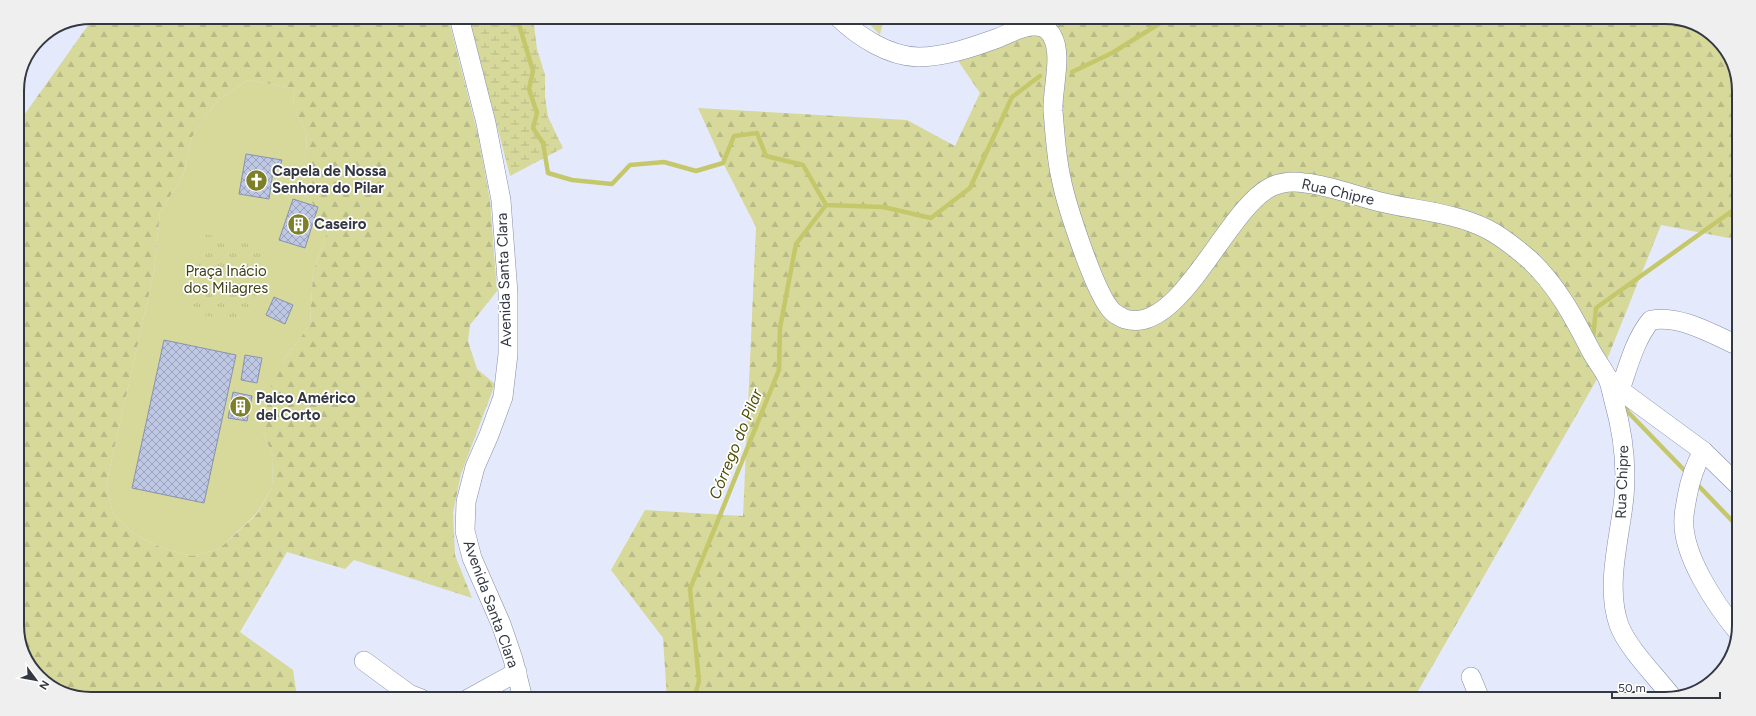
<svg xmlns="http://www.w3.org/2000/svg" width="1756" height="716" viewBox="0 0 1756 716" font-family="Figtree,sans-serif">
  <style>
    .grass { fill: #d6d99a }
    .forest { fill: url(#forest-firs); fill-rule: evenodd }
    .wetland { fill: url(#wetland-marsh) }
    .park { fill: url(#park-tufts) }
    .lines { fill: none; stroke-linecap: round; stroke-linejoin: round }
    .stream { stroke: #c5c86a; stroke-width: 4.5 }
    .building { fill: url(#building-cross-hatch); stroke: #8992ad }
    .minor-casing { stroke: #858ea9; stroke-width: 20 }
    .minor { stroke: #fff; stroke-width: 19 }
    .labels { text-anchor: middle; stroke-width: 3.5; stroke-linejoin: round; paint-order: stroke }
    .poi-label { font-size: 15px; font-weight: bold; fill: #343843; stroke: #fff; text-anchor: start }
    .street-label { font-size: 15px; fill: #343843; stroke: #fff }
    .park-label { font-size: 15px; fill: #404119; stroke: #fff }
    .water-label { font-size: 16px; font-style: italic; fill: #4e4f03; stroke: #fff }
    .rim { fill: none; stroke: #343843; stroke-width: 2 }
  </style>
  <defs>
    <pattern id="forest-firs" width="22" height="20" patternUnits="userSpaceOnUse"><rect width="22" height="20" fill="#d6d99a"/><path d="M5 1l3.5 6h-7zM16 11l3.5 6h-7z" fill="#b8bb86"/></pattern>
    <pattern id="wetland-marsh" width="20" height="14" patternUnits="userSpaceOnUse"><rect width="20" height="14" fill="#d6d99a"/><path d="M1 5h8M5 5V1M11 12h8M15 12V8" fill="none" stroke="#b8bb86"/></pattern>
    <pattern id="park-tufts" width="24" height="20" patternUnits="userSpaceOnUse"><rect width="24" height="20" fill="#d6d99a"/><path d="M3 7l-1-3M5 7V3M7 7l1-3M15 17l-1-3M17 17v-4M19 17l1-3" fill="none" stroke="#b8bb86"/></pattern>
    <pattern id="building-cross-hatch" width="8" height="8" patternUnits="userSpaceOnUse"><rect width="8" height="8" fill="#bec7e4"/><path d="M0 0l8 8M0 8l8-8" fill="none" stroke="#9ba3ba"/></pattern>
  </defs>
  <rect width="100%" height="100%" fill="#e4eafc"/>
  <polygon class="grass" points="248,80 293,88 294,110 306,131 307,152 300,189 313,204 316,220 329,227 313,272 310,325 283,361 263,432 273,456 272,488 257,513 219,549 192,556 162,548 134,534 113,514 106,485 154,272 160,212 183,176 192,137 217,101"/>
  <g class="forest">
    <path d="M 94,17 L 448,17 L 478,135 L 490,200 L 497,291 L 470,325 L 468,341 L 477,369 L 495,384 L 461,474 L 453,513 L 455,555 L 472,598 L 354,560 L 345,569 L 287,552 L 240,632 L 293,670 L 297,697 L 299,699 L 91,699 L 63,693 L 32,670 L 17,630 L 17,125 ZM 248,80 L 293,88 L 294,110 L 306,131 L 307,151 L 300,189 L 313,204 L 316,220 L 329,227 L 313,272 L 310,325 L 283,361 L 270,389 L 263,432 L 273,456 L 272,488 L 257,514 L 219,549 L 192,556 L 162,548 L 134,534 L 113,514 L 106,485 L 154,272 L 160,212 L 183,176 L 192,137 L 217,101 Z"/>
    <polygon points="863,17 884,17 880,35"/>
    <polygon points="1031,17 1665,17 1693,23 1724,46 1739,86 1739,240 1661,225 1604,367 1418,691 1420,699 667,699 663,638 611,570 645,510 743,516 756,227 723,163 698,108 907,120 955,146 980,93 954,55"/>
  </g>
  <polygon class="wetland" points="469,17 533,17 537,49 545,75 545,97 548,117 563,148 510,176"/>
  <polygon class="park" points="204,234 265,247 249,324 188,312"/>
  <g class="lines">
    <g class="stream">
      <polyline points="519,17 518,21 533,71 529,89 537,113 533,128 543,143 548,173 572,180 612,184 630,165 664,162 696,171 723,163 734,136 757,133 766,156 803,165 826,205 883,207 931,218 970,188 1012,97 1040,76"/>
      <polyline points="1072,72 1112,53 1170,17"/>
      <polyline points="1593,339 1596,308 1739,206"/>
      <polyline points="1623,404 1628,412 1687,473"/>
      <polyline points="1695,482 1739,528"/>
      <polyline points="694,699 699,681 690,589 779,370 780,328 796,244 826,205"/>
    </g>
  </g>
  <g class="building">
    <polygon points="246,154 282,160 280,166 274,165 269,199 239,194"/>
    <polygon points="293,199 318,207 305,248 279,240"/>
    <polygon points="274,297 293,305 285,324 266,315"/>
    <polygon points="164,340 236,355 204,503 132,488"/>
    <polygon points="245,355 262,358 257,383 241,380"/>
    <polygon points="233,392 252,396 247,421 228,418"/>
  </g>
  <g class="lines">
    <defs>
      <g id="minor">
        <polyline points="459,17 486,123 501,200 508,293 508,354 503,397 489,435 475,467 466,502 465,531 472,558 501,624 513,659 523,699"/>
        <path d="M 838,17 C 859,37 888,56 918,57 C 945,57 973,47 998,38 C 1009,34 1021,26 1034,26 C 1041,26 1049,29 1052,36 C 1063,54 1052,90 1053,111 C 1055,133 1056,156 1061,178 C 1066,204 1095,294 1112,311 C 1116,315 1120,317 1125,319 C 1179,336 1225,212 1269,188 C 1280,182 1293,181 1305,183 C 1333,186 1358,197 1385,203 C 1420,211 1455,213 1487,229 C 1503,237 1517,249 1530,260 C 1557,286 1572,314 1589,347 C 1594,358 1603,368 1608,379 C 1611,386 1612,394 1614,401 C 1623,433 1627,464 1624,497 C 1620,538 1605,585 1619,625 C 1628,649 1656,676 1672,697"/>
        <polyline points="1608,378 1620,390 1703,451 1739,486"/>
        <path d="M 1620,390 C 1628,367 1635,339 1651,320 C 1681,315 1712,334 1739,346"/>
        <path d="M 1703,451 C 1694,467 1690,480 1687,497 C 1686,504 1684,511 1684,518 C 1681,554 1716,605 1738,632"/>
        <polyline points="364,661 409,694 422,699"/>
        <polyline points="1471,677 1480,699"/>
        <polyline points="468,699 517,672"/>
      </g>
    </defs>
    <use href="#minor" class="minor-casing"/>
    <use href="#minor" class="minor"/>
  </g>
  <defs>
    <symbol id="church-disc" viewBox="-11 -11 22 22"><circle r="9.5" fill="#7e8029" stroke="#fff"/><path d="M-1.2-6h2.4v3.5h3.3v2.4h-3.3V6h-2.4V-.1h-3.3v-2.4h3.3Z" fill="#fff"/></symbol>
    <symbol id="building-disc" viewBox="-11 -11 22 22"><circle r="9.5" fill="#7e8029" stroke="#fff"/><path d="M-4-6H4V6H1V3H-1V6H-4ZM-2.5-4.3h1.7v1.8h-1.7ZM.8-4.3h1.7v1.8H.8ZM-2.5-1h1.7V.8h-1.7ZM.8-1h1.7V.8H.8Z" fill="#fff"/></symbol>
  </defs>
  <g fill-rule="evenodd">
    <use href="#church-disc" x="244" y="168" width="25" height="25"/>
    <use href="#building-disc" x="286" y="212" width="25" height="25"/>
    <use href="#building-disc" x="228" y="394" width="25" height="25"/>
  </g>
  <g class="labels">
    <g class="poi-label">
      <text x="272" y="176">Capela de Nossa<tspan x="272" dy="17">Senhora do Pilar</tspan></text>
      <text x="314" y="229">Caseiro</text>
      <text x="256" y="403">Palco Américo<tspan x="256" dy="17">del Corto</tspan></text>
    </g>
    <g class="street-label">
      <text transform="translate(1338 192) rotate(13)" y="5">Rua Chipre</text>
      <text transform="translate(504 280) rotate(-92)" y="5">Avenida Santa Clara</text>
      <text transform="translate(1622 482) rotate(-88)" y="5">Rua Chipre</text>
      <text transform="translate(491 604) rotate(70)" y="5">Avenida Santa Clara</text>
    </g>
    <g class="park-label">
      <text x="226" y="276">Praça Inácio<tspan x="226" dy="17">dos Milagres</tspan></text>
    </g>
    <g class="water-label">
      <text transform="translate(735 444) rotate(-68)" y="6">Córrego do Pilar</text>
    </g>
  </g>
  <path d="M0 0H1756V716H0ZM91 24H1665A67 67 0 0 1 1732 91V625A67 67 0 0 1 1665 692H91A67 67 0 0 1 24 625V91A67 67 0 0 1 91 24Z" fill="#efeff0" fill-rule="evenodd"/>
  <path class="rim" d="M91 24H1665A67 67 0 0 1 1732 91V625A67 67 0 0 1 1665 692H91A67 67 0 0 1 24 625V91A67 67 0 0 1 91 24Z"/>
  <g transform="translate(36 680) rotate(122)" stroke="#ffffff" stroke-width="3" paint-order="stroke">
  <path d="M0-3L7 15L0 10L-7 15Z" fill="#343843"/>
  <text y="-6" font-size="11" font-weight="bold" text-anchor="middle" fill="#343843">N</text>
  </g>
  <path d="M1612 692v6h108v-6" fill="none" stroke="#343843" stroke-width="2"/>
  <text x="1618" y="692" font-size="12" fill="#343843" stroke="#ffffff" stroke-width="3" paint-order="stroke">50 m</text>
</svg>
